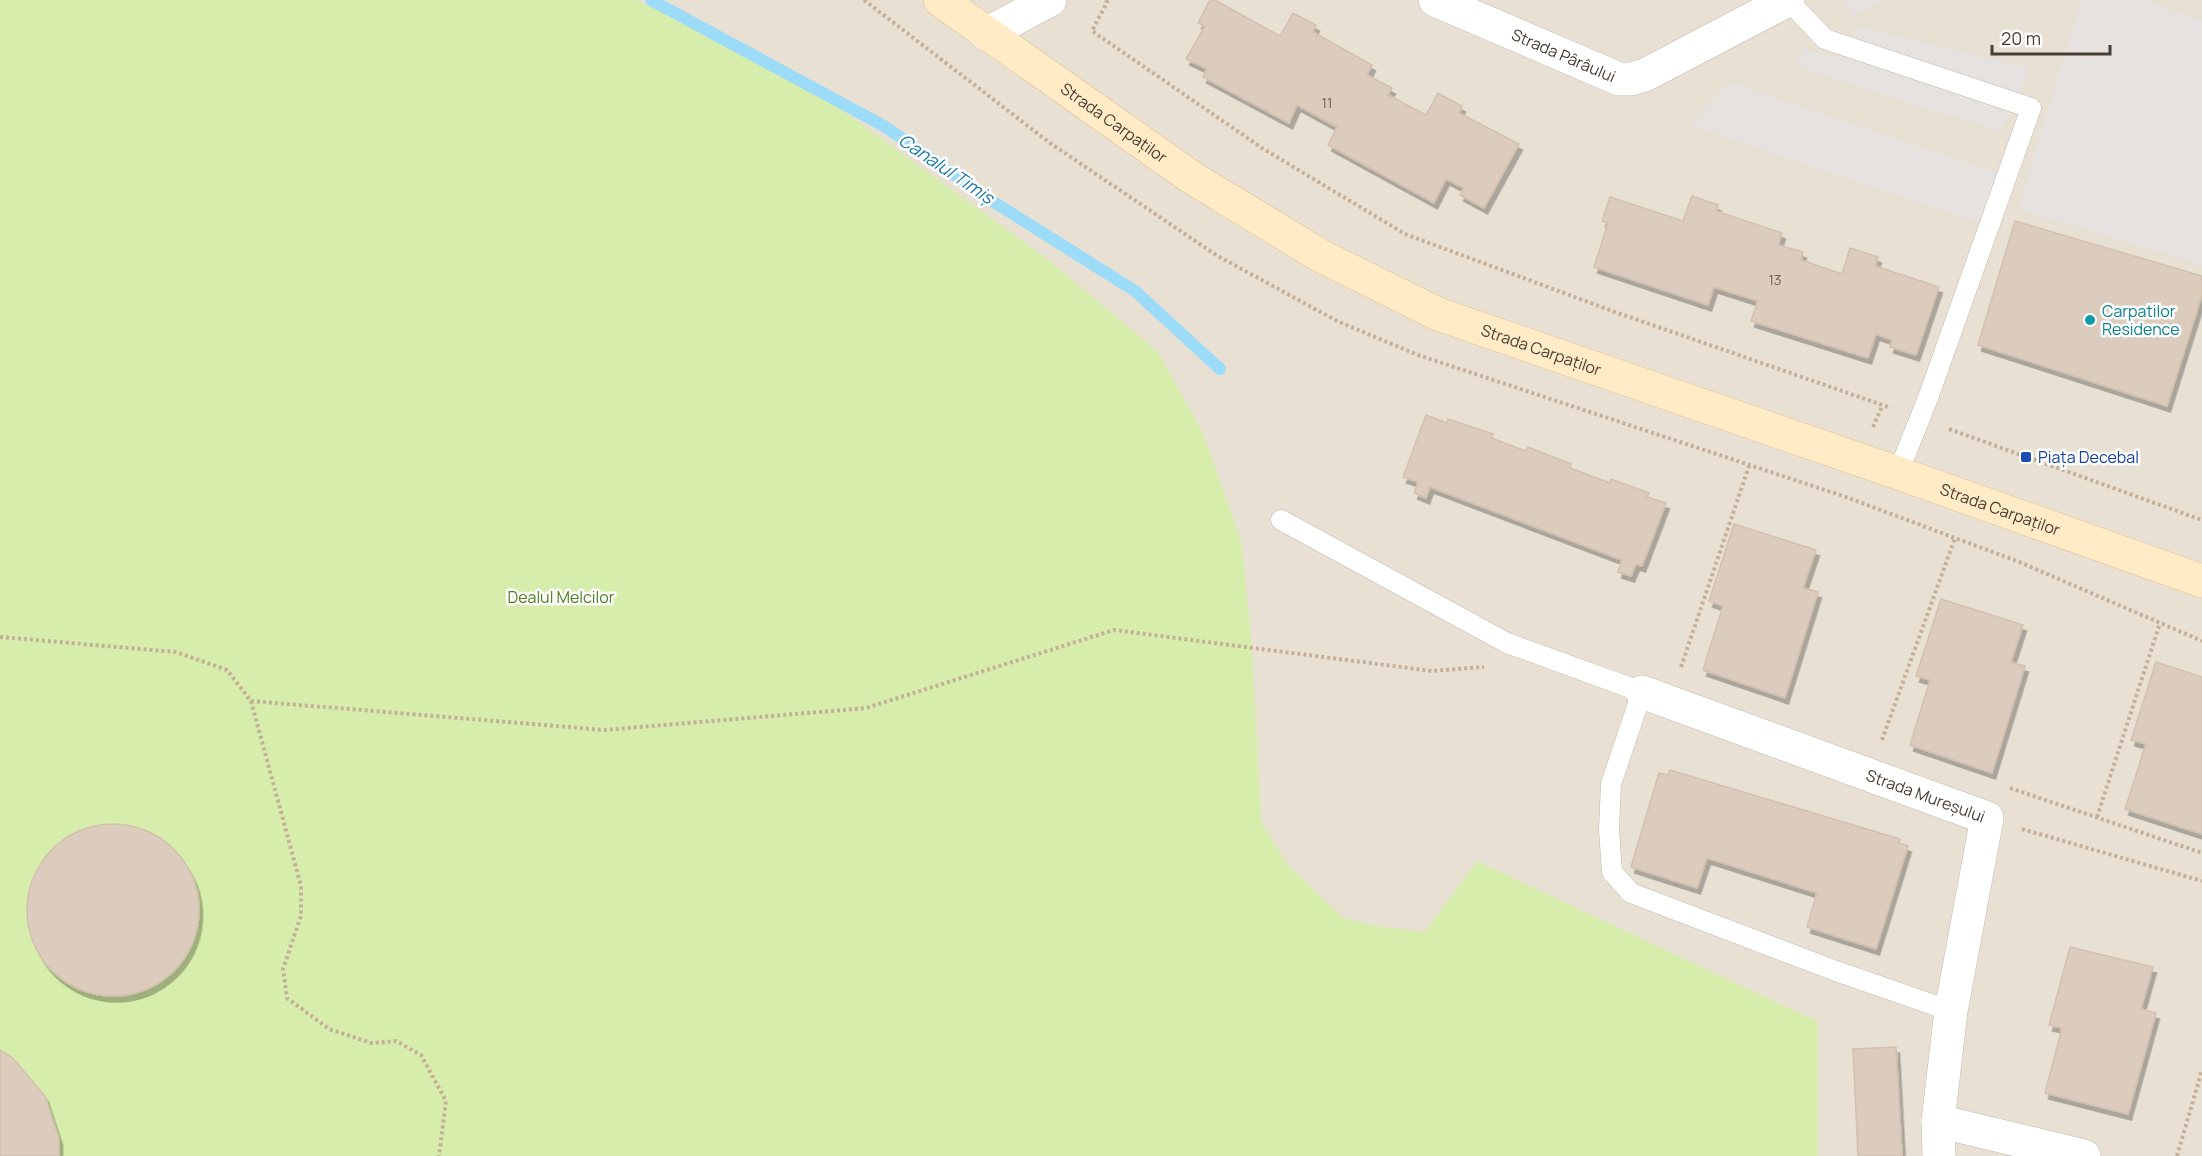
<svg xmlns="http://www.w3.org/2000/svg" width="2202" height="1156" viewBox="0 0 2202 1156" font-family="Manrope,sans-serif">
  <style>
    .residential { fill: #e9e0d4 }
    .green { fill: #d7edab }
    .parking { fill: #e5e2df }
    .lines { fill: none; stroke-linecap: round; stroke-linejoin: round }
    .stream { stroke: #9cdcf8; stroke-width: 12 }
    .building { fill: #dbccbd; stroke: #d3c0ad; stroke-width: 1.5; filter: url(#shadow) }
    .lane-casing { stroke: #c4b8ab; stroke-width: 21 }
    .street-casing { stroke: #c4b8ab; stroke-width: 34 }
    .secondary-casing { stroke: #ddc193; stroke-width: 34 }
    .path { stroke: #c5b097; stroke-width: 4; stroke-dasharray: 3 3; stroke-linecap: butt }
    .lane { stroke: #fff; stroke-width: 20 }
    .street { stroke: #fff; stroke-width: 33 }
    .secondary { stroke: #ffebc6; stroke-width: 33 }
    .culture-dot { fill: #0f9aa8; stroke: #fff; stroke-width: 2 }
    .transit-dot { fill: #1a4fb4; stroke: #fff; stroke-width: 2 }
    .labels { text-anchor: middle; stroke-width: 5; stroke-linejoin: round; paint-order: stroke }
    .number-label { font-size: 14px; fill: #6d6257 }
    .street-label { font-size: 16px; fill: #483e35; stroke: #fff }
    .culture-label { font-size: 16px; fill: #0d838f; stroke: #fff; text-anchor: start }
    .transit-label { font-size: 16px; fill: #164399; stroke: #fff; text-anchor: start }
    .park-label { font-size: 16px; fill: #508122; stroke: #fff }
    .water-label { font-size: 18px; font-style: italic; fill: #1f7ca6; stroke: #fff }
  </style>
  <defs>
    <filter id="shadow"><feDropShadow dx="3.5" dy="6" stdDeviation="0" flood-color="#0004"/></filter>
  </defs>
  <rect width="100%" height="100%" fill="#f5efe6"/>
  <rect class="residential" x="0" y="0" width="2202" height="1156"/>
  <polygon class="green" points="0,0 636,0 779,64 1046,258 1158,352 1203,433 1242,544 1252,649 1261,821 1288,865 1343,918 1376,926 1425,932 1477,861 1818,1022 1818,1156 0,1156"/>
  <g class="parking">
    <polygon points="1844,0 1884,0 1853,16"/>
    <polygon points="2081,0 2143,0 2202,21 2202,265 2018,209"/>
    <polygon points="1859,27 2029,68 2002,132 1796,67 1802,49 1838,57"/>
    <polygon points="1731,82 2002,175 1984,224 1690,125"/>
  </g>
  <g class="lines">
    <polyline class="stream" points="651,0 884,126 989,199 1135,291 1220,369"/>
  </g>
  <g class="building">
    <polygon points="1210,0 1215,0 1280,36 1293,13 1316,25 1313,32 1372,65 1367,75 1392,88 1388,95 1426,115 1438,93 1462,106 1459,113 1519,144 1484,208 1460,195 1464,188 1446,179 1434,203 1328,145 1337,127 1297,105 1289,123 1203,77 1207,69 1186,59 1205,26 1198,23"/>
    <polygon points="1692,196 1718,205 1716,211 1782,233 1778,245 1803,252 1801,260 1842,274 1850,248 1878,257 1875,266 1939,287 1916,355 1890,347 1892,340 1876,334 1868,358 1751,321 1758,301 1714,287 1708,305 1594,267 1608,223 1602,221 1610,197 1683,221"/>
    <polygon points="2015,221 2202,276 2202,295 2167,406 1978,345"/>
    <polygon points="1426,415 1447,423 1448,419 1493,434 1491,438 1526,451 1528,447 1571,464 1570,468 1610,483 1611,479 1649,493 1647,497 1666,503 1642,566 1636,564 1631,576 1618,572 1622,560 1430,487 1426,498 1414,493 1418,482 1403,477"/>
    <polygon points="1734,524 1816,550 1803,588 1818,592 1785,698 1703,670 1723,606 1709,601"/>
    <polygon points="1941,599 2023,625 2011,662 2025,666 1992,773 1910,745 1930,680 1916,676"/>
    <polygon points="2156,662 2202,677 2202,834 2125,809 2146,744 2131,740"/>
    <polygon points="1670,770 1900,839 1899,843 1908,846 1876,949 1807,927 1817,893 1707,858 1697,888 1631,867 1659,773 1668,775"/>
    <circle cx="113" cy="910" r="86"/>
    <polygon points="2070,947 2153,967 2141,1009 2156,1013 2128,1114 2045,1093 2062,1028 2049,1025"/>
    <polygon points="1896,1047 1902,1156 1858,1156 1853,1049"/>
    <polygon points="0,1050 12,1057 45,1096 59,1139 59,1156 0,1156"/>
  </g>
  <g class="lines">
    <defs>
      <g id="lane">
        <polyline points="1788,0 1825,39 2031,108 1928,398 1898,473"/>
        <polyline points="1281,520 1507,643 1642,692 1611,784 1609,829 1612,872 1631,893 1836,971 1951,1011"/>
      </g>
      <g id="street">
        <path id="s1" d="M 1435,0 L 1619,79 L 1631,79 L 1645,75 L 1788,0"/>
        <polyline points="986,34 1050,0"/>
        <path id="s2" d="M 1642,692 L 1987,818 L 1951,1011 L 1938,1121 L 1939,1156"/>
        <polyline points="1938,1121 2084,1156"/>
      </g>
      <g id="secondary">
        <path id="s3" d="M 940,0 L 1191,177 L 1321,256 L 1438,314 L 1898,473 L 2202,581"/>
      </g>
    </defs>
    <use href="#lane" class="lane-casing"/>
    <use href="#street" class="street-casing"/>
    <use href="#secondary" class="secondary-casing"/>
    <g class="path">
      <polyline points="864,0 1050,143 1216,255 1337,321 1418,355 1846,497 1955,538 2017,561 2202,641"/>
      <polyline points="1106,0 1107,2 1092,31 1262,148 1405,234 1615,312 1891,408"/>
      <polyline points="1873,427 1882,406"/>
      <polyline points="1949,429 2202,520"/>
      <polyline points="0,637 176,652 227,670 251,701 301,886 301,916 283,969 287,998 329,1029 371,1043 396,1041 421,1055 446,1101 439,1156"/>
      <polyline points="1681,667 1749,466"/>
      <polyline points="251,701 605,730 866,708 1114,630 1432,671 1484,667"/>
      <polyline points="1882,740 1955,538"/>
      <polyline points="2010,788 2202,853"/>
      <polyline points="2097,817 2160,623"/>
      <polyline points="2022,829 2202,881"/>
      <polyline points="2177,1156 2202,1070"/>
    </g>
    <use href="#lane" class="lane"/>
    <use href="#street" class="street"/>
    <use href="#secondary" class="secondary"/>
  </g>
  <circle class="culture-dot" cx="2090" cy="320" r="6"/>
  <rect class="transit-dot" x="2020" y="451" width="12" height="12" rx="3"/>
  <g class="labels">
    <g class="number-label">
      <text x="1327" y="108">11</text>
      <text x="1775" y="285">13</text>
    </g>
    <g class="street-label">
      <text dy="6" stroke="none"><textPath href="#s1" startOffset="140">Strada Pârâului</textPath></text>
      <text dy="6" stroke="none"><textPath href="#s3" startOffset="213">Strada Carpaților</textPath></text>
      <text dy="6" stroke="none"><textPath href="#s3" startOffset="699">Strada Carpaților</textPath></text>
      <text dy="6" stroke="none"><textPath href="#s3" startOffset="1185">Strada Carpaților</textPath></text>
      <text dy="6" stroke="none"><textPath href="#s2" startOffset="302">Strada Mureșului</textPath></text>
    </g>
    <g class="culture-label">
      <text x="2102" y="317">Carpatilor<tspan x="2102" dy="18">Residence</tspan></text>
    </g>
    <g class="transit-label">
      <text x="2038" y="463">Piața Decebal</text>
    </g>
    <g class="park-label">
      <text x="561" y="603">Dealul Melcilor</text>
    </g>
    <g class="water-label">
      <text transform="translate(946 169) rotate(34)" y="6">Canalul Timiș</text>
    </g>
  </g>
  <path d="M1992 45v9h118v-9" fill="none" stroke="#483e35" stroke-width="3"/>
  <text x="2001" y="45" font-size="18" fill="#483e35" stroke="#ffffff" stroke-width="4.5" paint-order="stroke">20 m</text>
</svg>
